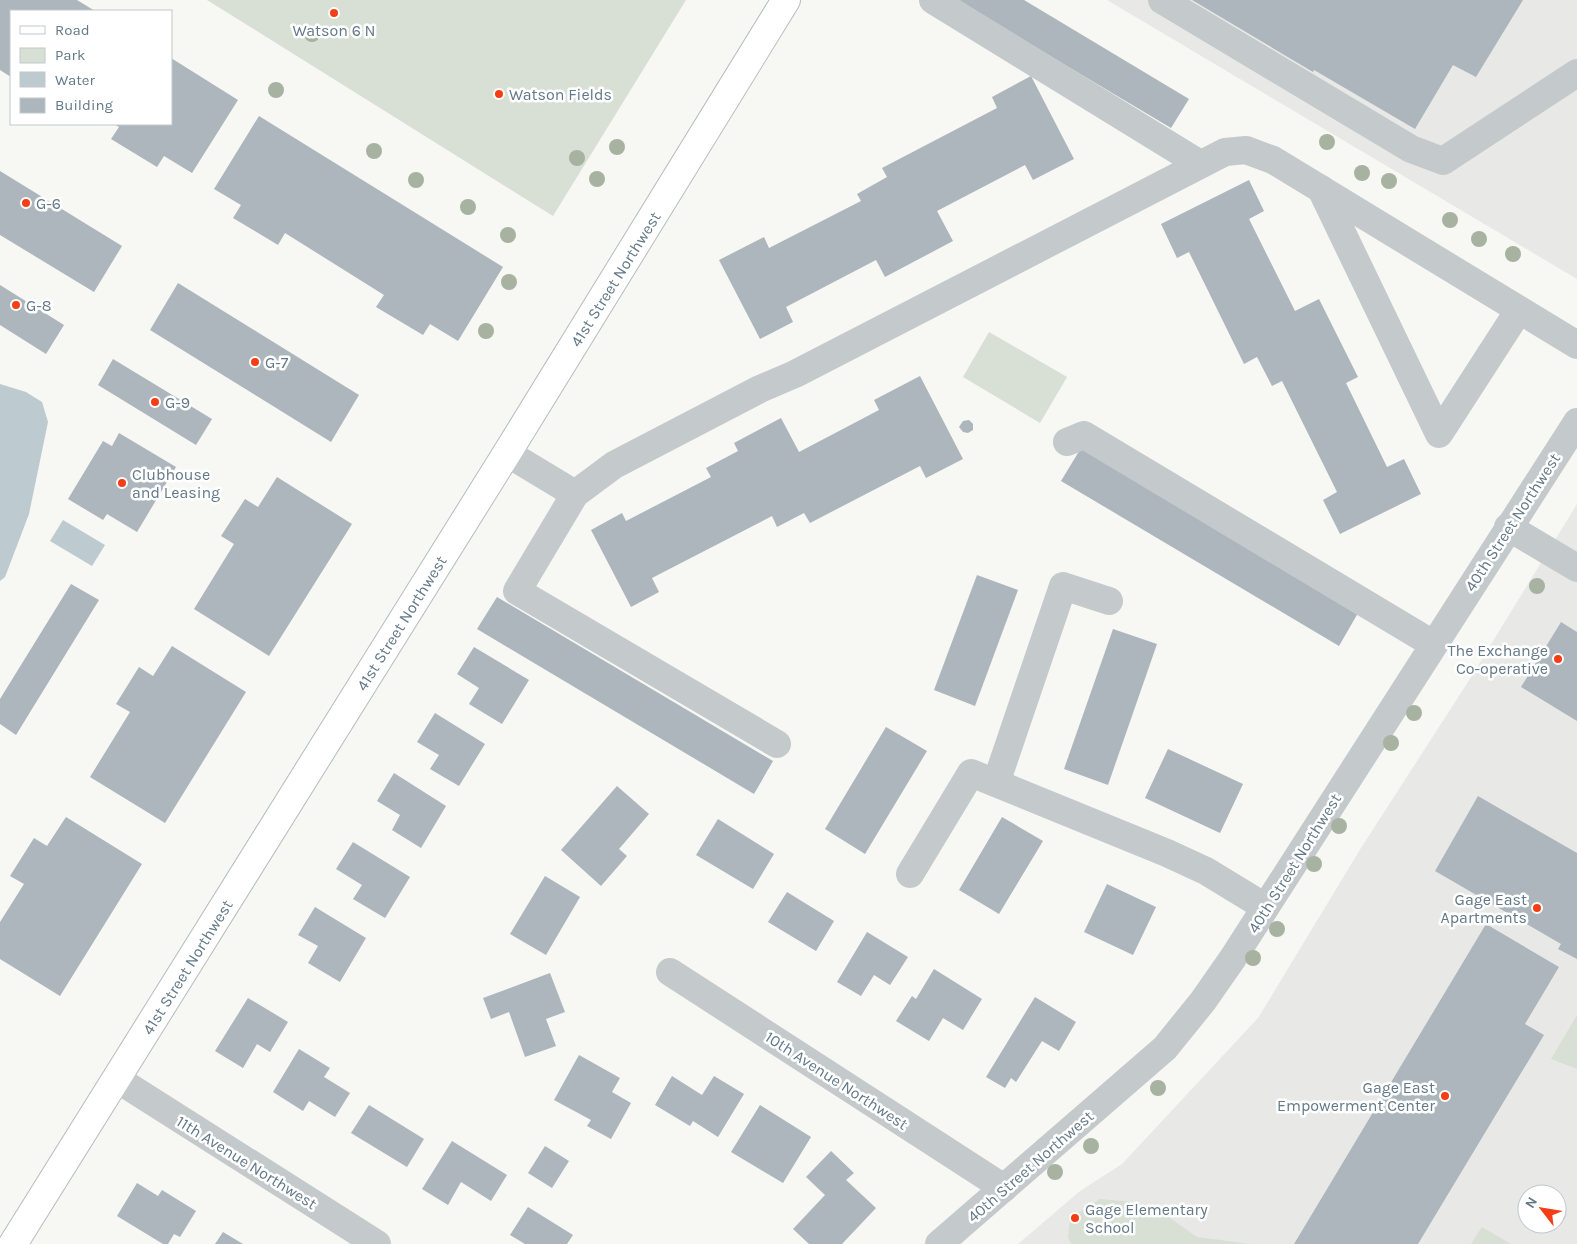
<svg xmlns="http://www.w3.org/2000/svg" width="1577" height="1244" viewBox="0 0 1577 1244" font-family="Karla,sans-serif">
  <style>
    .built { fill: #e8e9e7; fill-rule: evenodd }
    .green { fill: #d8dfd4 }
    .water { fill: #bdcacf }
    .building { fill: #acb6bc }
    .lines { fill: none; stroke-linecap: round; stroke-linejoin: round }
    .major-casing { stroke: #b7bcbf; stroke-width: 30 }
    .minor { stroke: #c4c9cc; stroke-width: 28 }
    .major { stroke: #fff; stroke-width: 28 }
    .tree { fill: #a7b2a1 }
    .poi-dot { fill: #f53e15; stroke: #fff; stroke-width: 2 }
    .labels { text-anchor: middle; stroke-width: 5; stroke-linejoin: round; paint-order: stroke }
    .poi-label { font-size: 16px; fill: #637988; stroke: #fff; text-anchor: start }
    .street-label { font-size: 16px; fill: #637988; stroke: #fff }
  </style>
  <rect width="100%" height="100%" fill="#f7f7f3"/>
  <g class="built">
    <polygon points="1107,0 1577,0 1577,279"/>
    <path d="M 1577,504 L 1577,1244 L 1018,1244 L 1080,1191 L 1122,1164 L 1258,1018 L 1361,848 L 1466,685 ZM 1527,1194 L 1557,1194 L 1557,1224 L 1527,1224 Z"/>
  </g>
  <g class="green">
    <polygon points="207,0 686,0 553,216"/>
    <polygon points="989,332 1067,377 1040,423 963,377"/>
    <polygon points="1577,1015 1577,1069 1551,1059"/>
    <polygon points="1100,1199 1133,1202 1170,1218 1197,1237 1251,1244 1071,1244 1068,1238 1070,1218"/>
    <polygon points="1482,1227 1511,1244 1471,1244"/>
  </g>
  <g class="water">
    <polygon points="0,384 26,392 42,402 48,422 29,514 5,577 0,581"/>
    <polygon points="63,520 105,545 92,566 50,541"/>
  </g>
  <g class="building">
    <polygon points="0,0 77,0 95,11 11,11 11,77 0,70"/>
    <polygon points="956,0 1024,0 1189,99 1171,128"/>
    <polygon points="1192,0 1523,0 1476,77 1453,65 1415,129 1314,70 1313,72"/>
    <polygon points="171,58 238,100 192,173 164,156 157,167 111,139 119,127 114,124 171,124"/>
    <polygon points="1031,76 1074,159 1033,180 1025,165 937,211 953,241 885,277 876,260 786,307 793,322 760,339 719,260 764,237 769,248 861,201 857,194 887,177 882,168 997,108 992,97"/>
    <polygon points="259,116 503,267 458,341 430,324 423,335 376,307 384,295 285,233 278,245 233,218 241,205 214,189"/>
    <polygon points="0,171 122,246 94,292 0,235"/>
    <polygon points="1249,180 1264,211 1249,219 1295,311 1319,299 1358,377 1346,383 1387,467 1404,459 1421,494 1340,534 1323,500 1337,492 1282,381 1272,386 1257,357 1244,364 1189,252 1177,258 1161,224"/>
    <polygon points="178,283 359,395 331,442 150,330"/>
    <polygon points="0,285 64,325 46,354 0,325"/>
    <polygon points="113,359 212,419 196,445 98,385"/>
    <polygon points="920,376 963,459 926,478 920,466 810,523 804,513 777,527 772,516 652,578 659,592 631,607 591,530 622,513 626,521 711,477 706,468 738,451 734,443 781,418 799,452 879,410 874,400"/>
    <polygon points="969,420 973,424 973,430 968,433 963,432 959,427 963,421"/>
    <polygon points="119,433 176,467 137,532 107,514 103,520 68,499 103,441 112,446"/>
    <polygon points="1081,448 1358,613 1339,646 1061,481"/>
    <polygon points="277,477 352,524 269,656 194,609 234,544 221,536 245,499 258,507"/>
    <polygon points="977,575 1018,590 975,706 934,690"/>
    <polygon points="71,584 99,600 16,735 0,724 0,699"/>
    <polygon points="497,597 773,761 754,794 477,629"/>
    <polygon points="1561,622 1577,632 1577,721 1521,687"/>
    <polygon points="1113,629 1157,644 1108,785 1064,769"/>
    <polygon points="172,646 246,692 165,823 90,777 130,712 116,704 139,667 153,676"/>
    <polygon points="474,647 529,680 502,724 469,704 479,688 457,674"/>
    <polygon points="435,713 485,744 459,786 430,769 439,755 417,742"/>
    <polygon points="886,727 927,751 865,854 825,829"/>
    <polygon points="1168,749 1243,784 1220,833 1145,798"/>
    <polygon points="394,773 446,806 421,848 392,830 400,815 377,801"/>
    <polygon points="617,786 649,814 619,849 627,856 601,886 561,850"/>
    <polygon points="1478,796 1577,853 1577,959 1558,949 1561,944 1435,871"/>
    <polygon points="66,817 142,864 60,996 0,959 0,922 24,884 10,876 34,838 47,846"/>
    <polygon points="1002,817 1043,841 999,914 959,890"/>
    <polygon points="718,819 774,854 753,889 696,855"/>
    <polygon points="353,842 410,877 385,918 353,899 362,885 336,869"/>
    <polygon points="545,876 580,897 546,955 510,934"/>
    <polygon points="1107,884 1156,907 1133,955 1084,932"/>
    <polygon points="787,892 834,921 816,951 768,922"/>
    <polygon points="315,907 366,938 340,982 308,963 318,946 298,935"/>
    <polygon points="1486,924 1559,967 1525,1024 1544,1035 1418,1244 1294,1244"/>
    <polygon points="867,932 908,957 890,985 874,975 861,996 837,982"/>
    <polygon points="934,969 982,999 963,1030 943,1018 929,1041 896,1021 912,996 916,999"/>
    <polygon points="550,973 565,1012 546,1019 556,1046 525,1057 509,1012 491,1019 483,998"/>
    <polygon points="1035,997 1076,1022 1059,1051 1042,1041 1016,1082 1011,1078 1005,1088 986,1077"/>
    <polygon points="248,998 288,1022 270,1052 257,1044 243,1068 215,1051"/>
    <polygon points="299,1049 330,1068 324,1077 350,1093 335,1117 309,1101 303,1111 273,1092"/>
    <polygon points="579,1055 620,1078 612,1092 631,1103 611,1139 587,1126 591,1120 554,1100"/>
    <polygon points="672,1076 702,1095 714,1076 744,1094 718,1137 693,1121 690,1126 655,1105"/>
    <polygon points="369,1105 424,1139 407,1167 351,1133"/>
    <polygon points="760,1105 811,1137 783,1183 731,1152"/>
    <polygon points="452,1141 507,1175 491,1201 461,1182 448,1205 422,1189"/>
    <polygon points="545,1146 569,1161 552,1188 528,1173"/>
    <polygon points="831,1151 854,1173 846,1180 876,1208 842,1244 809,1244 793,1229 825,1195 806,1177"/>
    <polygon points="137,1183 158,1196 162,1190 196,1211 180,1237 174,1234 168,1244 163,1244 117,1216"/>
    <polygon points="528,1207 573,1235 567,1244 525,1244 510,1235"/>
    <polygon points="223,1232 243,1244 215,1244"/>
  </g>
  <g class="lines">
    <defs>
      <polyline id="major" points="13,1244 507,453 786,0"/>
    </defs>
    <use href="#major" class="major-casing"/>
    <g class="minor">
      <polyline points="933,0 1200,164"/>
      <polyline points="1162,0 1411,149 1443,161 1577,73"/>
      <polyline points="1321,189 1439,434 1519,310"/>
      <polyline points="1067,442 1084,435 1433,644"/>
      <polyline points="507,453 575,494"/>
      <polyline points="1508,527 1577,568"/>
      <polyline points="777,744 517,591 575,494 614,465 760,389 795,374 1225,152 1246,150 1273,160 1577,345"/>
      <polyline points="996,783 1063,586 1109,601"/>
      <polyline points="910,874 971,773 1167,853 1206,871 1265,907"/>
      <polyline points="670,972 1004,1188"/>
      <polyline points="117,1079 377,1244"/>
      <polyline points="939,1244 1165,1048 1203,1001 1233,958 1577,422"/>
    </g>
    <use href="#major" class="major"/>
  </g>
  <g class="tree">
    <circle cx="312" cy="34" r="8"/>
    <circle cx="276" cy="90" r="8"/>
    <circle cx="1327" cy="142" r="8"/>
    <circle cx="617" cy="147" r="8"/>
    <circle cx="374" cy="151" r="8"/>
    <circle cx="577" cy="158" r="8"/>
    <circle cx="1362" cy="173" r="8"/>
    <circle cx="597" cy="179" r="8"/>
    <circle cx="416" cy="180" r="8"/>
    <circle cx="1389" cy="181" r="8"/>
    <circle cx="468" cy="207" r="8"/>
    <circle cx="1450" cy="220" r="8"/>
    <circle cx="508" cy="235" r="8"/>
    <circle cx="1479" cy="239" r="8"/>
    <circle cx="1513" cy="254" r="8"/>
    <circle cx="509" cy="282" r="8"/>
    <circle cx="486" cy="331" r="8"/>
    <circle cx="1537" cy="586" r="8"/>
    <circle cx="1414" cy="713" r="8"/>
    <circle cx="1391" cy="743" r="8"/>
    <circle cx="1339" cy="826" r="8"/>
    <circle cx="1314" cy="864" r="8"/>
    <circle cx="1277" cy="929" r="8"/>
    <circle cx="1253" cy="958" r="8"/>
    <circle cx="1158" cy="1088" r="8"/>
    <circle cx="1091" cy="1146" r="8"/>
    <circle cx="1055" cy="1172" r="8"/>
  </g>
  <g class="poi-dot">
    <circle cx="334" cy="13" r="5"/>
    <circle cx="499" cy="94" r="5"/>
    <circle cx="26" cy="203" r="5"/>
    <circle cx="16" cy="305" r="5"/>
    <circle cx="255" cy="362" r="5"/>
    <circle cx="155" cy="402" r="5"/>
    <circle cx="122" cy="483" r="5"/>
    <circle cx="1558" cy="659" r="5"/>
    <circle cx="1537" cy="908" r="5"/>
    <circle cx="1445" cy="1096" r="5"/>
    <circle cx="1075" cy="1218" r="5"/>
  </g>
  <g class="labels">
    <g class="poi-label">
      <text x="334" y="36" text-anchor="middle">Watson 6 N</text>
      <text x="509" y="100">Watson Fields</text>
      <text x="36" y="209">G-6</text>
      <text x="26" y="311">G-8</text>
      <text x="265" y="368">G-7</text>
      <text x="165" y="408">G-9</text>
      <text x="132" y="480">Clubhouse<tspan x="132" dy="18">and Leasing</tspan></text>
      <text x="1548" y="656" text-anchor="end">The Exchange<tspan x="1548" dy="18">Co-operative</tspan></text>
      <text x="1527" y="905" text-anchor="end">Gage East<tspan x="1527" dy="18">Apartments</tspan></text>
      <text x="1435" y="1093" text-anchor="end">Gage East<tspan x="1435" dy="18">Empowerment Center</tspan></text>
      <text x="1085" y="1215">Gage Elementary<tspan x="1085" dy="18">School</tspan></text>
    </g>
    <g class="street-label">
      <text transform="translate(615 279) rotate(-58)" y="6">41st Street Northwest</text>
      <text transform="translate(1512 522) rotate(-57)" y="6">40th Street Northwest</text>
      <text transform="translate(401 623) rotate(-58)" y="6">41st Street Northwest</text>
      <text transform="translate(1294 863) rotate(-58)" y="6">40th Street Northwest</text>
      <text transform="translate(187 967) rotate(-58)" y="6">41st Street Northwest</text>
      <text transform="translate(837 1080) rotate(33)" y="6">10th Avenue Northwest</text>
      <text transform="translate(247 1162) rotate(32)" y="6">11th Avenue Northwest</text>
      <text transform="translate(1030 1166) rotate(-41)" y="6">40th Street Northwest</text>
    </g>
  </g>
  <rect x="10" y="10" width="162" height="115" fill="#ffffff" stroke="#c1c9cf"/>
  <rect x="20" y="26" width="25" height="8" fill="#ffffff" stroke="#c1c9cf"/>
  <text x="55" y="35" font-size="15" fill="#637988">Road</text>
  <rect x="20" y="48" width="25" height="15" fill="#d8dfd4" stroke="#c1c9cf"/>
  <text x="55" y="60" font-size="15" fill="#637988">Park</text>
  <rect x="20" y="72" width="25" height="15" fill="#bdcacf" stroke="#c1c9cf"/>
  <text x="55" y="85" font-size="15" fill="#637988">Water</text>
  <rect x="20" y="98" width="25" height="15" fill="#acb6bc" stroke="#c1c9cf"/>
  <text x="55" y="110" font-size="15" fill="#637988">Building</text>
  <g transform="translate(1542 1209) rotate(301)"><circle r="24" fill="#ffffff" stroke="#c1c9cf"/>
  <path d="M0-4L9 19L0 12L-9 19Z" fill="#f53e15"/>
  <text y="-8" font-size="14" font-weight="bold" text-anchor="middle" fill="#637988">N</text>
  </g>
</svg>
